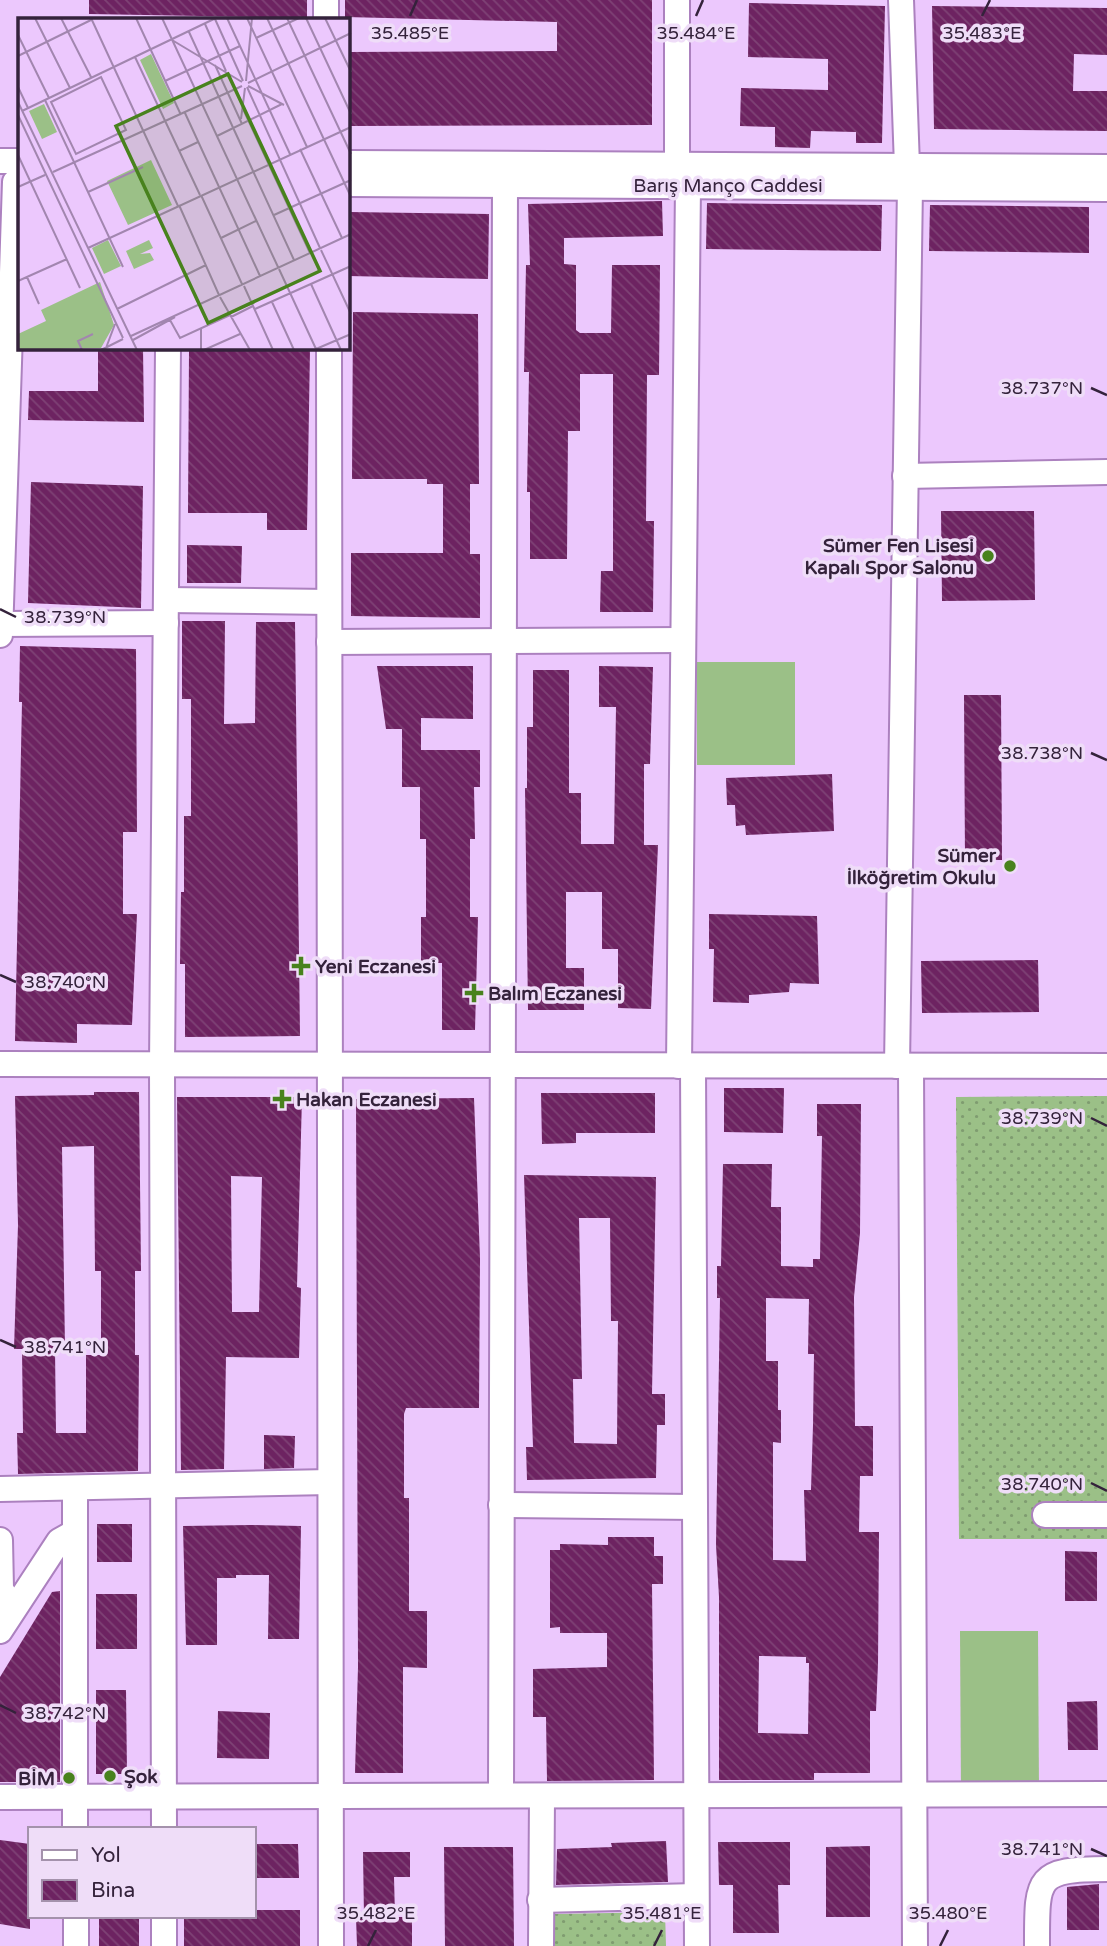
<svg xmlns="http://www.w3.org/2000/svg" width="1107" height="1946" viewBox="0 0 1107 1946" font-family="'Varela Round',sans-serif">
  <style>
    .grass { fill: url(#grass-dots) }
    .pitch { fill: #9bc087 }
    .building { fill: url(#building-back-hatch); fill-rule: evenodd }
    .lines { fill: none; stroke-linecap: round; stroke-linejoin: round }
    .minor-casing { stroke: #ac81bf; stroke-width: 28 }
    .minor { stroke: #fff; stroke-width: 24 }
    .ticks { fill: none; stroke: #34223b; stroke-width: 2.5 }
    .poi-dot { fill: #48821d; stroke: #efddf8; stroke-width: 2.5 }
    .labels { text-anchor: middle; stroke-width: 7; stroke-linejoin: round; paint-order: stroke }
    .street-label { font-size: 19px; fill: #34223b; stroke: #efddf8 }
    .poi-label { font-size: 19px; font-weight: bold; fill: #34223b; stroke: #efddf8; text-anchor: start }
    .inset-road { fill: none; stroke: #a286af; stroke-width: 2 }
    .view { fill: #48821d; fill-opacity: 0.15; stroke: #48821d; stroke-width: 3.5 }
    .inset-edge { fill: none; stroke: #34223b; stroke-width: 3.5 }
    .ticks-label { font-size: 18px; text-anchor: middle; fill: #34223b; stroke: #efddf8; stroke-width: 7; stroke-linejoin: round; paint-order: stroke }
  </style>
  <defs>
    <pattern id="grass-dots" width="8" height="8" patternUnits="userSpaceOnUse" patternTransform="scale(1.75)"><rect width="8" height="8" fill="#9bc087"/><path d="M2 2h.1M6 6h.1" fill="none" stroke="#7f9c70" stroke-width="1.8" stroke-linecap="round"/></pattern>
    <pattern id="building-back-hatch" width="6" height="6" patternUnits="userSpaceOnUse" patternTransform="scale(1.75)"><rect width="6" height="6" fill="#6d2361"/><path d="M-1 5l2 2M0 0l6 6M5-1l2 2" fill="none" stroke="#7e4275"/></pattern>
  </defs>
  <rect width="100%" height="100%" fill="#ecc8fd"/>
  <g class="grass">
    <polygon points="1107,1096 1107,1539 959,1539 956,1097"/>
    <polygon points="665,1912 666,1946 553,1946 554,1914"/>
  </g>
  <g class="pitch">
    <rect x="697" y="662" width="98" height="103"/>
    <polygon points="960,1631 1038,1631 1039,1792 961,1792"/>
  </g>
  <g class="building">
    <polygon points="89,0 307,0 307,18 89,14"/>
    <polygon points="345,0 652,0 652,125 348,126 348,52 557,51 557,22 345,17"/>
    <polygon points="749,3 885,6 882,143 856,143 856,132 811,131 810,148 775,147 775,127 740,126 741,88 828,90 828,59 748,57"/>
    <polygon points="932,6 1107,8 1107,55 1074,54 1073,91 1107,91 1107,131 934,129"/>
    <polygon points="662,201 663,236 564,238 564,264 576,265 576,330 580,333 611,333 612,265 660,265 659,375 647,375 646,521 654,521 653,612 600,612 601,571 613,571 613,374 580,374 580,431 568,431 567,559 530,559 530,492 527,492 529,372 524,372 526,265 530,265 528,204"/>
    <polygon points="707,203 882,205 881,251 706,249"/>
    <polygon points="930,205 1089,207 1089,253 929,251"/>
    <polygon points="349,212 489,214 488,279 348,276"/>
    <polygon points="353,312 478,314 479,484 470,484 470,554 480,554 480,618 351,616 351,553 443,553 443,484 427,484 427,479 352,479"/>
    <polygon points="98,348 143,348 144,422 28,420 29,391 98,391"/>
    <polygon points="253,348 310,349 307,530 267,530 267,513 188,513 189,351 253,351"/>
    <polygon points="31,482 143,486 141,608 28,603"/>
    <polygon points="941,511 1034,511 1035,600 942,601"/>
    <polygon points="187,545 242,546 241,583 187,583"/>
    <polygon points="182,621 225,621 224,724 255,723 256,622 295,622 300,1036 185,1037 185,964 180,964 181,892 184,892 184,816 191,816 191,699 182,699"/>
    <polygon points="20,646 136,649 137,832 123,832 123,914 137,914 132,1025 77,1024 77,1043 15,1041 22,702 19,702"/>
    <polygon points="377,666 473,666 473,719 421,718 421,750 480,750 480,787 474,787 475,839 470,839 470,917 478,917 475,1030 442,1030 442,963 421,963 421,917 426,917 426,839 420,839 420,787 402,787 402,729 386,729"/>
    <polygon points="599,666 653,667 650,764 644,764 644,845 658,845 651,1009 618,1008 618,949 602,949 602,892 566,892 566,968 584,968 584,1010 528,1010 525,788 527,788 527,727 533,727 533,670 569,670 569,793 581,793 581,844 614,844 616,707 599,707"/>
    <polygon points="964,695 1001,695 1002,860 965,860"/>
    <polygon points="832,774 834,831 746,835 745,825 736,826 735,805 727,805 726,778"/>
    <polygon points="709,914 817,916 819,984 790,983 789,992 749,995 749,1003 713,1002 714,949 709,949"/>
    <polygon points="1038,960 1039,1012 922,1013 921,961"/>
    <polygon points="724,1088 784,1088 783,1133 724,1132"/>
    <path d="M 94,1092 L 139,1092 L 141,1271 L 135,1271 L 135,1355 L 139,1355 L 138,1471 L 18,1474 L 17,1433 L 23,1433 L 22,1349 L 14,1349 L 18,1225 L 15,1096 L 94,1095 ZM 94,1146 L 95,1271 L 101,1271 L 101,1355 L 86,1355 L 86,1433 L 56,1433 L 55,1349 L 65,1349 L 62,1147 Z"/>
    <polygon points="541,1093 655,1093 655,1133 576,1133 576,1143 542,1144"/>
    <path d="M 177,1097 L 302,1097 L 297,1287 L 301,1288 L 299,1358 L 226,1357 L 224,1469 L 181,1470 ZM 231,1176 L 262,1177 L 259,1312 L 232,1312 Z"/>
    <polygon points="474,1098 480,1258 479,1408 406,1408 404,1414 404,1498 409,1498 409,1611 427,1611 427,1668 403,1667 403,1773 355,1773 358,1667 356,1099"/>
    <path d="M 817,1104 L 861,1104 L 860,1233 L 854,1297 L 855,1426 L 873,1426 L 873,1476 L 860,1476 L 859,1532 L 879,1532 L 878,1664 L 876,1711 L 870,1711 L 870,1773 L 814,1773 L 814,1780 L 719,1780 L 719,1597 L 716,1545 L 720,1298 L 717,1298 L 717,1266 L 721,1266 L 723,1164 L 772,1164 L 771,1207 L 781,1207 L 781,1266 L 813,1267 L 813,1259 L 820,1259 L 822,1136 L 817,1136 ZM 766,1298 L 809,1299 L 808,1354 L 814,1354 L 813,1425 L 811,1490 L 804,1490 L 806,1561 L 773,1560 L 773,1442 L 781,1443 L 781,1410 L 778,1410 L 778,1361 L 766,1361 ZM 759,1656 L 806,1657 L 806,1663 L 809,1663 L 808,1734 L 758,1733 Z"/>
    <path d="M 524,1175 L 656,1177 L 652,1394 L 665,1394 L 665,1425 L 657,1425 L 656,1478 L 527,1480 L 526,1447 L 533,1447 ZM 579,1218 L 610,1218 L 611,1321 L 618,1321 L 617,1444 L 574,1443 L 573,1379 L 582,1379 Z"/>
    <polygon points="264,1435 295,1436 294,1468 264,1469"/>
    <rect x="97" y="1524" width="35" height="38"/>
    <polygon points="251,1525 301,1526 299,1639 268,1639 269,1575 236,1575 236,1578 217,1578 217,1645 186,1645 183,1526"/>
    <polygon points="608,1537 654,1537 654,1556 663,1556 663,1584 652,1584 654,1780 547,1781 546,1717 533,1717 533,1669 607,1667 607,1633 560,1633 560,1627 550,1628 550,1550 560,1550 560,1544 608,1545"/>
    <polygon points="1065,1551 1097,1552 1097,1601 1065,1601"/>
    <polygon points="60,1591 60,1782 0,1782 0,1677 52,1592"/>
    <rect x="96" y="1594" width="41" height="55"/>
    <polygon points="96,1690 126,1690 127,1774 96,1774"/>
    <polygon points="1097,1701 1098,1750 1068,1750 1067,1702"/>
    <polygon points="218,1711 270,1713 269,1759 217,1758"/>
    <polygon points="0,1840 30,1844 30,1929 0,1924"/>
    <polygon points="666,1841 668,1882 556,1885 557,1849 612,1847 611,1843"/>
    <polygon points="718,1842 790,1842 790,1885 778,1885 779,1933 733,1933 733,1885 719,1885"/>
    <polygon points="254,1844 298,1844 299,1878 254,1878"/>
    <polygon points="870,1846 870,1917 826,1917 826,1847"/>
    <polygon points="444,1847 513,1847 514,1946 445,1946"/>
    <polygon points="363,1852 410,1852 410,1877 394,1877 395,1917 412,1917 412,1946 357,1946 356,1917 364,1917"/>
    <polygon points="1099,1884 1099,1930 1067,1930 1067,1887"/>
    <polygon points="254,1910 300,1910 300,1946 184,1946 184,1916 254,1916"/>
    <rect x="99" y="1916" width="40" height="30"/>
  </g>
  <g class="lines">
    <defs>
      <g id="minor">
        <polyline points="901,0 907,166"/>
        <polyline points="326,19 326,0"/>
        <polyline points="0,161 19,161"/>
        <polyline points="348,163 1107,167"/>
        <polyline points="677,164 677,0"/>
        <polyline points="348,184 1107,189"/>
        <polyline points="329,348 331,1946"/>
        <polyline points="905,476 1107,472"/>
        <polyline points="166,600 329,602"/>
        <polyline points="0,624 166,623"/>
        <polyline points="0,635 15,182"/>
        <polyline points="329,642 683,640"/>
        <polyline points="0,1064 1107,1066"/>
        <polyline points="679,1066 688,185"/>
        <polyline points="693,1066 697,1946"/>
        <polyline points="897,1066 910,186"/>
        <polyline points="911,1066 915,1946"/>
        <polyline points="0,1489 330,1482"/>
        <polyline points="501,1505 695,1507"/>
        <polyline points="1045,1515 1107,1515"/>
        <polyline points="0,1540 1,1589 13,1609"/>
        <polyline points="0,1631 59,1541 75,1532"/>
        <polyline points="501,1794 505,184"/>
        <path d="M 0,1797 C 369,1796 738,1795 1107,1794"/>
        <polyline points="75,1829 75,1488"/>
        <polyline points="164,1829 162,1066 168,348"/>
        <polyline points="540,1900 696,1896"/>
        <polyline points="76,1916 76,1946"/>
        <polyline points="164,1946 164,1916"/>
        <polyline points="541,1946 542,1797"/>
        <path d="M 1037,1946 C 1037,1878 1035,1869 1107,1869"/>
      </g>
    </defs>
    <use href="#minor" class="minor-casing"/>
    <use href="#minor" class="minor"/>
  </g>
  <path class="ticks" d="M 410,16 L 417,0M 696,16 L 703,0M 982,16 L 990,0M 1091,388 L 1107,395M 0,609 L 16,617M 1091,753 L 1107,760M 0,975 L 16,982M 1091,1118 L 1107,1126M 0,1340 L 16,1347M 1091,1483 L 1107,1491M 0,1705 L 16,1713M 1091,1849 L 1107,1856M 368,1946 L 376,1930M 654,1946 L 662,1930M 940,1946 L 948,1930"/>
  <g class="poi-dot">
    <circle cx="988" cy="556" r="7"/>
    <circle cx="1010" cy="866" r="7"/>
    <path d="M297.5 955.5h7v7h7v7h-7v7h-7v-7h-7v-7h7z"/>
    <path d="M470.5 982.5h7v7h7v7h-7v7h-7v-7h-7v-7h7z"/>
    <path d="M278.5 1088.5h7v7h7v7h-7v7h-7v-7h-7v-7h7z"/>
    <circle cx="110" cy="1776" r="7"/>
    <circle cx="69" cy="1778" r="7"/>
  </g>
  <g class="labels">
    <g class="street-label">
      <text x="728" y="192">Barış Manço Caddesi</text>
    </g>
    <g class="poi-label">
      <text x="974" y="552" text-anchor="end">Sümer Fen Lisesi<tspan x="974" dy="22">Kapalı Spor Salonu</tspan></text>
      <text x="996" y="862" text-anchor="end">Sümer<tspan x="996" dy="22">İlköğretim Okulu</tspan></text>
      <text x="315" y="973">Yeni Eczanesi</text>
      <text x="488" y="1000">Balım Eczanesi</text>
      <text x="296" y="1106">Hakan Eczanesi</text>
      <text x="124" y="1783">Şok</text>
      <text x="55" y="1785" text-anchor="end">BİM</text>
    </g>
  </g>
  <g transform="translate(18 18)">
    <rect width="332" height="332" fill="#ecc8fd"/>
    <path d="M 133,36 L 156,85 L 145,91 L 122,42 ZM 26,86 L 39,114 L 24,121 L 11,93 ZM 133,142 L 154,187 L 110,207 L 89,163 ZM 90,222 L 103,248 L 86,256 L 74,230 Z" fill="#9bc087"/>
    <path d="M 131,222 L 135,230 L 122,236 L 132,235 L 136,242 L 116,251 L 108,233 ZM 82,264 L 96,307 L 83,330 L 0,332 L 0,316 L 28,303 L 23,292 Z" fill="#9bc087"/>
    <path class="inset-road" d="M 17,0 L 52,70M 43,0 L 73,59M 73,0 L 160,188M 118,0 L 163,97M 144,0 L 260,249M 209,0 L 272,136M 229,0 L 289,129M 249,0 L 333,179M 269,0 L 333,136M 288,0 L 333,96M 307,0 L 333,54M 197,1 L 225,63M 187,6 L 208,53M 171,14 L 276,242M 0,17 L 31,80M 238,20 L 281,0M 154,22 L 224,64M 0,38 L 73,2M 117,39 L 182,177M 197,47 L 224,106M 83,59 L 108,112 L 58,136 L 33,84 ZM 147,63 L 222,28M 228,63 L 234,0M 230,65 L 333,15M 230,68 L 266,87M 0,69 L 10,90M 229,69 L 302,230M 27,82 L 105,249M 0,84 L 119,332M 225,91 L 292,235M 4,93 L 198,0M 167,95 L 242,258M 0,97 L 105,320M 223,101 L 227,70M 199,118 L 264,86M 282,131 L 324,220M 161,133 L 180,124M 0,137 L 62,270M 35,154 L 224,68M 0,169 L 27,157M 70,174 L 125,149M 183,177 L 224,266M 161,187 L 201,277M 256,197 L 333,162M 203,220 L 238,203M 70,230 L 333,109M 303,232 L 333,296M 261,251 L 298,331M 9,259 L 21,286M 0,263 L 49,241M 293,266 L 323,332M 226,268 L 255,332M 202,279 L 232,332M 254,284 L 276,332M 99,291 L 188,247M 237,291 L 333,248M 213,299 L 235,288M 152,302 L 162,320 L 212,297M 183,310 L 183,332M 113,318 L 333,216M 115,322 L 157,299M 88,330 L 97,306M 298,331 L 333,316M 64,332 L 60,323 L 75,316M 83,332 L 105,321M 186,332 L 222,316"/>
    <path class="view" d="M 210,56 L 302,253 L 190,305 L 98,108 Z"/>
    <rect width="332" height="332" class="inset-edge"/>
  </g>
  <g class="ticks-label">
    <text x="410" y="39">35.485°E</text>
    <text x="982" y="39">35.483°E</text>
    <text x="696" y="39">35.484°E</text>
    <text x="1042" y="394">38.737°N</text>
    <text x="65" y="623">38.739°N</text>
    <text x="1042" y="759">38.738°N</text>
    <text x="65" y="988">38.740°N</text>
    <text x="1042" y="1124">38.739°N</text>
    <text x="65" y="1353">38.741°N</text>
    <text x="1042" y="1490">38.740°N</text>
    <text x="65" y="1719">38.742°N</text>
    <text x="1042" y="1855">38.741°N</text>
    <text x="376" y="1919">35.482°E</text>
    <text x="662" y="1919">35.481°E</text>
    <text x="948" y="1919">35.480°E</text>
  </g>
  <rect x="28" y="1827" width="228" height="91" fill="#efddf8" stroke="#a492ac" stroke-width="2"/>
  <rect x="42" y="1850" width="35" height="10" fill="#ffffff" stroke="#a492ac" stroke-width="2"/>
  <text x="91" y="1862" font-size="21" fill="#34223b">Yol</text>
  <rect x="42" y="1880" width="35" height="21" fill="url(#building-back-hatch)" stroke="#a492ac" stroke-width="2"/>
  <text x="91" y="1897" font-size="21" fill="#34223b">Bina</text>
</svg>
